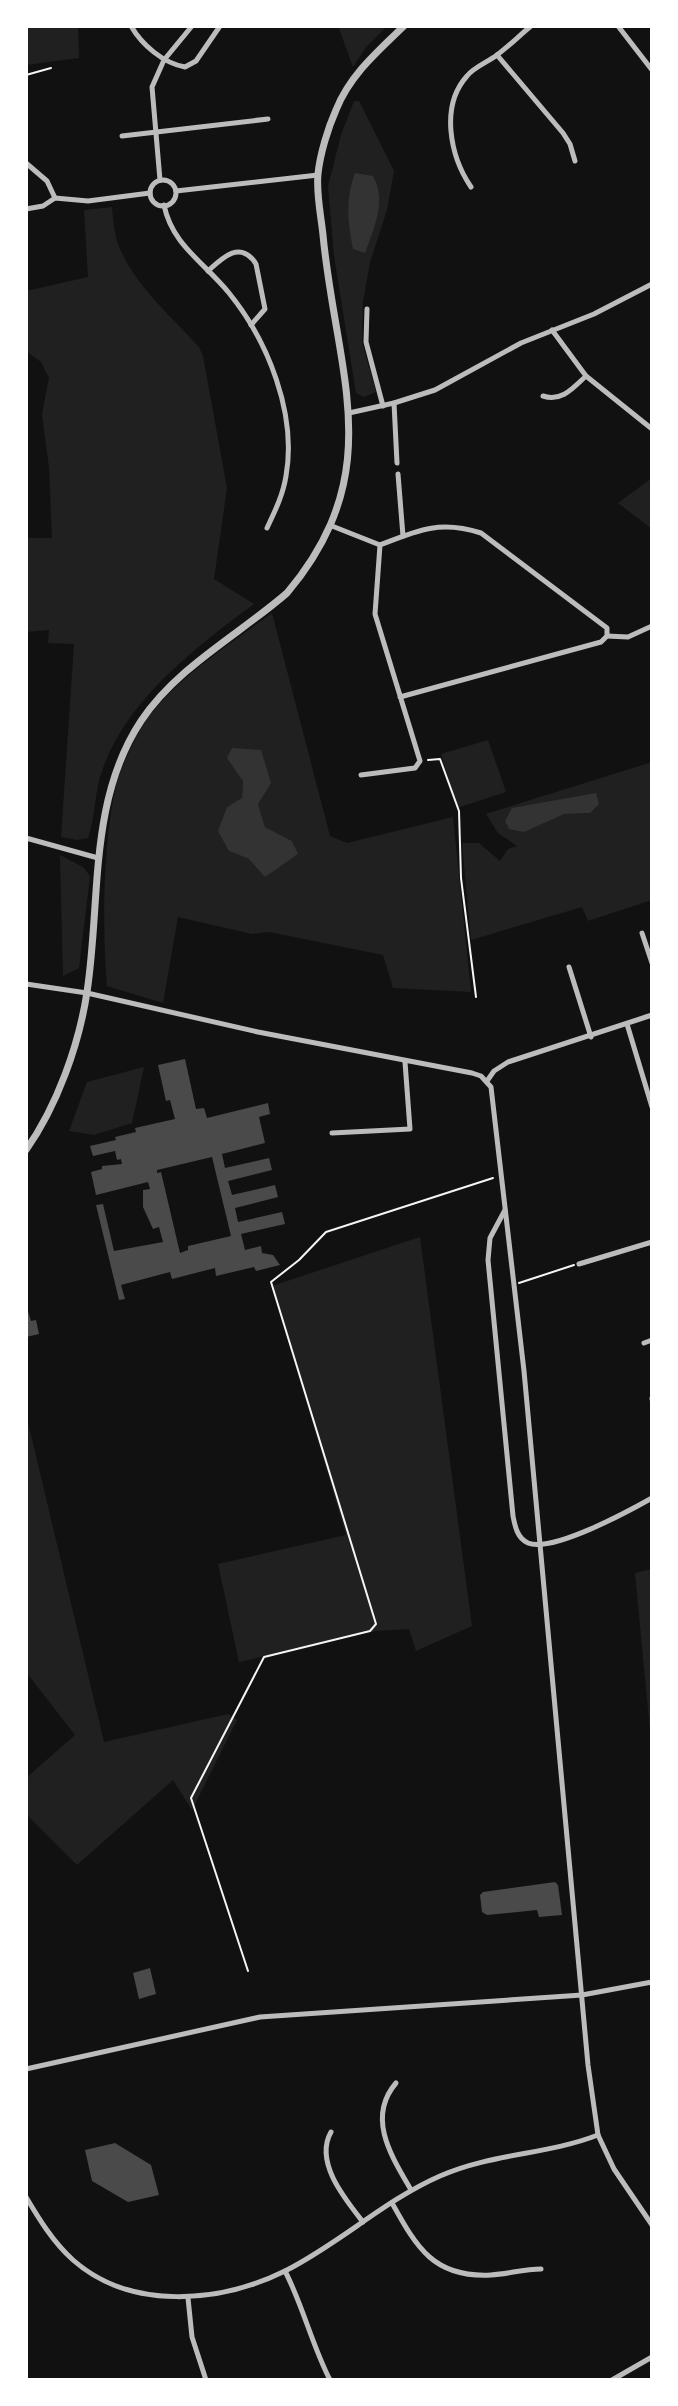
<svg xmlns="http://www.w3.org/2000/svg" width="678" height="2406" viewBox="0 0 678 2406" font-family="'Open Sans',sans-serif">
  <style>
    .green { fill: #202020; fill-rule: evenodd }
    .water { fill: #333 }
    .building { fill: #4a4a4a; fill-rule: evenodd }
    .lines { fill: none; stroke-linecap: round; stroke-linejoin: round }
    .path { stroke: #f5f5f5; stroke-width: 2 }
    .minor { stroke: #bcbcbc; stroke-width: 5 }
    .tertiary { stroke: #bcbcbc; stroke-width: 7 }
  </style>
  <rect width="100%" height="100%" fill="#111"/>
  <g class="green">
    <polygon points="26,26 78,26 79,58 26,65"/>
    <polygon points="338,26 387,26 366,47 353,67"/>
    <polygon points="354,101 359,101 394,171 387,210 370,262 363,302 362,342 376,392 364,397 356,393 334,256 328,186 341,135"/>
    <path d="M 112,207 C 113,219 114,232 118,244 C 133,284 171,316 199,347 L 203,356 L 227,488 L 214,579 L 254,604 C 197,646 125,701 102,771 C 94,793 96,816 88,838 L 77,840 L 61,837 L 74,644 L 48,643 L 49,630 L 26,632 L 26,538 L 52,538 L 49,468 L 42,414 L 49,378 L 41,362 L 26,351 L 26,291 L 88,277 L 84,210 Z"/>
    <polygon points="652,478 652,529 618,503"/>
    <path d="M 272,613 L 330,836 L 347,843 L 453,817 L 471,992 L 393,988 L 383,955 L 269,932 L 252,934 L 178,917 L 163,1003 L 107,986 C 102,927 103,843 116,786 C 120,769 137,733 147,719 C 180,675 229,645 272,613 ZM 243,781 L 258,804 L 265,827 L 292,841 L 249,859 L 229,851 L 227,807 L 242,799 Z"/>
    <polygon points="488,740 506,792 457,808 441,754"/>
    <path d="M 652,762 L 652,900 L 588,921 L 582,907 L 471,940 L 462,843 L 479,843 L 500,861 L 508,849 L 517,846 L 498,833 L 486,814 ZM 596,794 L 590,813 L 564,814 L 559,801 Z"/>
    <polygon points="60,855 83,867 90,876 79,968 63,976"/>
    <polygon points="144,1067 132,1123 94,1135 69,1131 87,1082"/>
    <polygon points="420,1237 472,1626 416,1651 409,1629 376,1631 239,1662 218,1564 346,1535 272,1286"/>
    <polygon points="26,1414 104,1742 228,1714 237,1720 192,1810 173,1780 77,1865 26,1814 26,1778 75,1735 26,1672"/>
    <polygon points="652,1569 652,1751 635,1573"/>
  </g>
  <g class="water">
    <path d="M 355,173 L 373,176 C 387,201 374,228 365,253 L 353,249 C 348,222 345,200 355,173 Z"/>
    <polygon points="232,748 261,750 271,783 258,804 265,827 292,841 298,854 265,877 249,859 229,851 218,831 227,807 242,798 243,781 227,758"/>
    <polygon points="596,793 599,804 590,813 564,814 524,832 509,829 505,821 512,808"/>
  </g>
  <g class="building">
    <path d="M 185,1059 L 196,1109 L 204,1108 L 207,1118 L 268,1103 L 270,1114 L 259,1117 L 265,1143 L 222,1154 L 225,1168 L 269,1158 L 272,1170 L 228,1181 L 232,1195 L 275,1185 L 278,1197 L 235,1208 L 238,1222 L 282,1212 L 285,1224 L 241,1234 L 245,1250 L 261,1246 L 262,1253 L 273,1255 L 280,1265 L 256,1271 L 254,1267 L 216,1276 L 215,1268 L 172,1279 L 170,1272 L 121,1285 L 125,1299 L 119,1300 L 96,1205 L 103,1204 L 114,1251 L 163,1242 L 159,1227 L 153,1229 L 143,1207 L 143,1190 L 150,1189 L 148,1182 L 96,1195 L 91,1172 L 102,1169 L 102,1166 L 122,1164 L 121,1159 L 117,1160 L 115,1151 L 93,1156 L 90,1146 L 116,1140 L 115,1137 L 136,1132 L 135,1128 L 175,1119 L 170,1100 L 166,1101 L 158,1065 ZM 212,1157 L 231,1236 L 188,1246 L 188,1250 L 180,1253 L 161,1172 L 157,1173 L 157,1170 Z"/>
    <polygon points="26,1305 31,1321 36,1320 39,1334 26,1337"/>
    <polygon points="555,1882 558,1885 562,1915 539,1917 537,1910 487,1915 482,1912 480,1895 483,1892"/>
    <polygon points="150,1968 156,1994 139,1999 133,1973"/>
    <polygon points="115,2143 151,2165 159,2195 128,2202 92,2181 85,2150"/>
  </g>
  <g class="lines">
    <g class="path">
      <polyline points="26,75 51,68"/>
      <polyline points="428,760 440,759 459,811 461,878 476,997"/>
      <polyline points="519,1283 574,1265"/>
      <polyline points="248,1971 191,1798 264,1657 370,1631 376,1624 271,1282 299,1260 326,1232 493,1178"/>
    </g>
    <g class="minor">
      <path d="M 131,26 C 142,45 163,63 185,67 L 196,61 L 220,26"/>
      <polyline points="618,26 652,70"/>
      <polyline points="497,55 563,133 570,144 575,161"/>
      <polyline points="122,136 268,119"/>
      <polyline points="26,163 47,181 55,198"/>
      <polyline points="160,180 152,87 164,60 192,26"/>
      <circle cx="163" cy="193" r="13"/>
      <path d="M 471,187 C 450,156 440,106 467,76 C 474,67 488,62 497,55 C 509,46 520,35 531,26"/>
      <polyline points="176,191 318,175"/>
      <path d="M 164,205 C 172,245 205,263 229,293 C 268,341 297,414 286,476 C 283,495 275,511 267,528"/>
      <polyline points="26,209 43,206 55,198 88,201 150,193"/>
      <path d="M 208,271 C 223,257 241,240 256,264 L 265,309 L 251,325"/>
      <polyline points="367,309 366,342 383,406"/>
      <polyline points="552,330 586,376 652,429"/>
      <path d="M 543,396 C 562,402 573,388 586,376"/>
      <polyline points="394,403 397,463"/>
      <polyline points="349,413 394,403 435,390 521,343 594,314 652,284"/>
      <polyline points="398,474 403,536"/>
      <polyline points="332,526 380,545"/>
      <polyline points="607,636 628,637 652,626"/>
      <path d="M 361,775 L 415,768 L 420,761 L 375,614 L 380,545 C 418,530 440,520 481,533 L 607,628 L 607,636 L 601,642 L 400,697"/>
      <polyline points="26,838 98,858"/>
      <polyline points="642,933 652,963"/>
      <polyline points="569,967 591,1037"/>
      <polyline points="26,984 87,993 258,1032 472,1073 481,1076 491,1087 524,1371 588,2065 598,2135 614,2169 652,2225"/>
      <polyline points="627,1024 652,1107"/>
      <polyline points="487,1081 494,1071 508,1062 652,1015"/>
      <polyline points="332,1133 410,1129 405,1062"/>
      <path d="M 505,1210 L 490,1238 L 488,1260 L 513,1516 C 515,1526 517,1538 528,1543 C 552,1553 629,1511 652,1498"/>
      <polyline points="579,1264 652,1242"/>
      <polyline points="644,1343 652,1340"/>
      <polyline points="652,1399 652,1398"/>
      <polyline points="26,2069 260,2017 582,1995 652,1982"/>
      <path d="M 396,2083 C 366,2118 392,2157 411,2190"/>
      <path d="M 331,2132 C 314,2162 345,2199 363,2222"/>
      <path d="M 26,2197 C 39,2219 53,2242 73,2260 C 131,2311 220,2303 285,2271 C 339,2244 385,2200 440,2176 C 493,2153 546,2155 598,2135"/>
      <path d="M 392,2203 C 417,2248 434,2278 491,2275 C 508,2274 524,2269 541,2269"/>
      <path d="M 285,2271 C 303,2306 312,2345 330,2380"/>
      <polyline points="188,2298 192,2337 206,2380"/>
      <polyline points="612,2380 652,2357"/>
    </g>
    <path class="tertiary" d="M 26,1150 C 57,1106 79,1045 87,992 C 101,901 88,801 141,721 C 177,667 240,634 287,593 C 390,470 336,374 323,235 C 321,216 316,193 318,174 C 320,154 328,128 336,110 C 350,75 378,51 404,26"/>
  </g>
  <rect width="678" height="2406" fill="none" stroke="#ffffff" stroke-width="56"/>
</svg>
